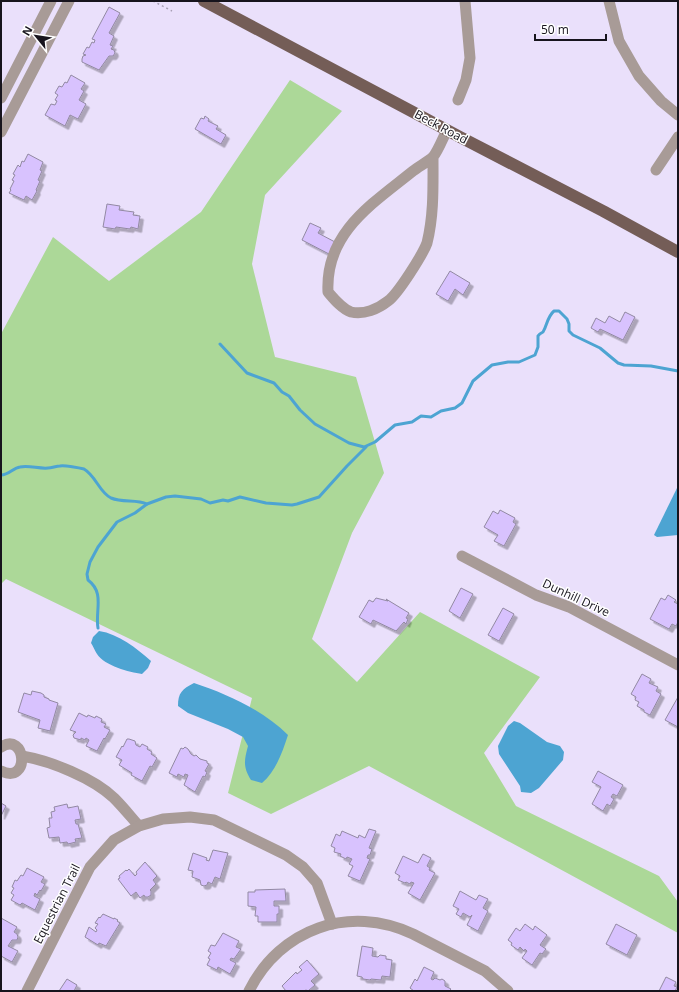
<svg xmlns="http://www.w3.org/2000/svg" width="679" height="992" viewBox="0 0 679 992" font-family="'Open Sans',sans-serif">
  <style>
    .green { fill: #acd898 }
    .water { fill: #4da4d2 }
    .lines { fill: none; stroke-linecap: round; stroke-linejoin: round }
    .stream { stroke: #4da4d2; stroke-width: 3 }
    .building { fill: #d8c2fe; stroke: #9289a2; filter: url(#shadow) }
    .path { stroke: #a8a0b5; stroke-width: 1.5; stroke-dasharray: 2 3; stroke-linecap: butt }
    .minor { stroke: #a89b97; stroke-width: 11 }
    .major { stroke: #745d57; stroke-width: 12 }
    .labels { text-anchor: middle; stroke-width: 3; stroke-linejoin: round; paint-order: stroke }
    .street-label { font-size: 12px; fill: #17141d; stroke: #fff }
  </style>
  <defs>
    <filter id="shadow"><feDropShadow dx="3.5" dy="3.5" stdDeviation="0" flood-color="#0004"/></filter>
  </defs>
  <rect width="100%" height="100%" fill="#eae0fb"/>
  <polygon class="green" points="290,80 342,111 265,195 252,264 275,357 356,377 384,473 352,533 312,639 357,682 420,612 540,677 484,753 516,806 659,876 678,902 678,933 369,766 271,814 228,793 252,698 6,579 1,584 1,334 53,237 109,281 201,212"/>
  <g class="water">
    <polygon points="678,486 678,535 657,537 654,535"/>
    <path d="M 99,631 C 119,634 136,648 151,661 L 148,668 L 142,674 C 129,672 105,666 97,654 C 95,651 93,646 91,643 L 93,637 Z"/>
    <path d="M 194,683 C 227,694 263,710 288,735 C 282,753 276,771 262,783 L 251,780 C 243,767 244,761 248,746 L 243,737 L 228,729 L 188,713 L 178,706 C 178,693 182,689 194,683 Z"/>
    <polygon points="514,721 520,723 547,742 560,746 564,752 563,760 539,788 531,793 521,792 520,786 499,754 498,746 508,726"/>
  </g>
  <g class="lines">
    <g class="stream">
      <path d="M 220,344 L 247,373 L 274,383 L 282,392 L 289,396 L 300,410 L 315,424 L 349,443 L 364,447 L 375,442 L 395,425 L 412,422 L 421,416 L 431,417 L 441,411 L 455,408 L 462,403 L 473,381 L 492,365 L 508,362 L 519,362 L 535,355 L 538,347 L 538,336 C 539,334 541,333 543,332 C 547,326 547,317 554,311 L 559,311 L 567,319 L 569,324 L 569,331 L 573,335 L 600,348 L 618,363 L 624,365 L 651,366 L 678,371"/>
      <path d="M 1,475 C 9,475 13,468 20,467 C 29,465 39,469 48,468 C 52,468 56,466 60,466 C 64,465 80,468 84,469 C 96,476 99,492 111,498 C 123,503 136,499 147,504"/>
      <path d="M 98,628 C 95,610 105,593 88,580 L 87,574 L 90,562 L 98,547 L 117,522 L 135,513 L 147,504 L 166,497 L 175,496 L 201,499 L 210,503 L 223,500 L 228,501 L 240,497 L 266,503 L 292,505 L 297,504 L 319,497 L 347,466 L 366,447"/>
    </g>
  </g>
  <g class="building">
    <polygon points="109,7 120,13 109,33 114,36 110,45 113,46 111,49 114,50 115,53 113,56 109,56 99,70 82,62 82,59 83,56 86,55 83,54 87,47 89,48 92,42 94,43 95,40 92,39"/>
    <polygon points="71,75 85,83 81,89 84,91 79,100 86,104 78,119 70,115 65,126 45,115 51,104 55,105 57,101 55,100 58,95 55,93 59,86 62,87 65,82 67,83"/>
    <polygon points="205,116 209,119 208,121 218,126 216,129 226,135 221,144 195,129 201,118 204,119"/>
    <polygon points="28,154 43,162 40,170 42,171 38,180 40,181 36,190 37,191 32,200 26,196 24,200 9,193 11,190 10,189 14,181 12,180 15,175 13,174 18,165 20,167 22,161 24,162"/>
    <polygon points="107,204 120,206 119,210 134,212 133,215 140,216 138,229 131,227 130,229 116,227 115,229 103,227"/>
    <polygon points="310,223 321,228 318,233 335,242 329,254 302,240"/>
    <polygon points="450,271 470,283 463,295 455,289 448,301 436,294"/>
    <polygon points="625,312 635,317 623,340 600,329 598,332 591,328 596,318 605,323 609,316 620,322"/>
    <polygon points="500,510 515,518 513,522 516,524 504,546 494,541 498,535 484,527 493,511 498,514"/>
    <polygon points="461,588 473,594 460,618 449,611"/>
    <polygon points="668,595 676,600 674,602 678,604 678,622 676,626 672,624 669,629 650,619 661,598 665,600"/>
    <polygon points="376,598 388,601 386,599 409,613 406,618 408,619 406,624 404,622 396,631 373,620 371,624 359,617 369,600 373,602"/>
    <polygon points="503,608 514,614 499,641 488,635"/>
    <polygon points="642,674 651,679 649,683 658,687 656,691 661,694 650,715 644,712 644,710 637,706 639,702 635,700 636,697 631,694"/>
    <polygon points="32,691 41,693 44,695 44,697 49,699 49,700 58,703 50,731 38,728 40,720 37,719 18,712 24,693 31,695"/>
    <polygon points="678,697 678,727 665,720"/>
    <polygon points="79,713 87,717 88,715 95,718 96,716 102,719 101,722 106,724 104,727 110,730 105,739 104,738 97,751 86,746 89,740 86,738 85,740 81,738 81,740 74,738 73,735 76,732 70,730"/>
    <polygon points="127,739 129,739 135,741 136,745 140,747 142,744 148,747 147,749 152,752 151,754 157,758 152,767 150,766 142,781 131,775 132,773 119,765 122,760 116,757 122,746 123,747"/>
    <polygon points="185,747 188,749 191,754 194,756 196,755 200,759 207,761 207,763 209,764 205,771 207,772 205,777 203,776 195,792 184,785 188,775 185,774 184,777 178,774 177,777 169,773 181,748 183,749"/>
    <polygon points="598,771 623,785 617,796 613,794 611,797 614,799 610,806 607,804 603,811 592,804 601,787 592,782"/>
    <polygon points="1,803 6,806 1,816"/>
    <polygon points="67,804 68,808 78,806 81,819 75,820 76,824 78,824 82,838 75,839 76,842 68,844 67,842 60,843 59,837 49,838 47,828 50,827 49,818 52,818 51,812 55,811 54,807"/>
    <polygon points="369,829 376,831 369,848 372,849 370,855 368,855 367,858 370,859 360,881 348,876 353,866 349,864 352,859 347,857 346,859 340,856 341,854 334,852 335,848 331,846 336,834 340,836 342,831 358,838 359,835 365,838"/>
    <polygon points="213,850 228,853 220,879 215,877 212,884 208,882 207,885 204,886 201,885 200,880 192,877 193,871 188,870 193,853 207,858 206,860 209,861"/>
    <polygon points="423,854 431,858 427,866 430,868 429,870 435,873 420,900 408,893 414,883 411,882 410,884 406,882 405,883 398,880 400,876 395,873 403,856 418,863"/>
    <polygon points="145,862 157,876 153,880 156,884 150,890 151,891 151,895 148,897 145,897 144,895 140,898 136,892 131,896 118,879 120,878 119,876 126,870 127,871 129,869 135,876 137,874 136,872"/>
    <polygon points="27,868 44,877 41,882 45,884 41,891 40,890 37,895 35,893 34,896 40,899 35,910 22,903 20,905 11,900 14,895 11,893 14,888 12,887 15,880 17,881 21,875 23,876"/>
    <polygon points="285,889 286,901 274,901 274,906 279,906 279,914 277,914 277,922 258,922 258,916 255,916 256,907 248,906 248,892 255,892 255,890"/>
    <polygon points="460,891 476,900 479,895 488,899 483,908 488,911 478,931 467,925 472,915 470,917 463,913 461,917 456,914 459,909 453,906"/>
    <polygon points="103,914 114,919 114,918 118,920 117,921 120,923 106,946 99,943 98,945 85,937 89,927 96,932 97,930 95,928 98,924 95,923 99,917 100,918"/>
    <polygon points="1,918 17,927 14,932 17,934 18,937 17,940 12,940 8,946 18,951 12,962 1,956"/>
    <polygon points="525,924 533,930 535,926 547,935 540,945 546,949 542,954 540,953 532,965 522,958 527,951 525,949 524,951 520,947 518,950 511,945 512,943 508,940 516,928 520,931"/>
    <polygon points="616,924 637,935 627,955 606,944"/>
    <polygon points="223,933 239,941 236,947 241,949 234,959 231,958 230,960 236,963 230,974 218,967 217,970 207,965 210,959 208,958 211,953 208,951 211,945 215,946"/>
    <polygon points="362,946 373,948 372,956 378,957 380,955 386,956 386,959 392,960 390,977 382,976 381,980 371,979 370,980 363,979 362,977 357,976"/>
    <polygon points="307,960 319,974 311,981 315,985 308,991 306,990 304,991 286,991 282,986 296,972 297,974 302,970 299,967"/>
    <polygon points="424,967 434,972 431,979 433,980 435,978 440,980 442,979 445,981 445,986 451,989 449,991 414,991 410,988 415,979 417,981"/>
    <polygon points="666,977 676,982 674,986 677,987 675,991 659,991"/>
    <polygon points="67,979 77,985 74,991 59,991"/>
  </g>
  <g class="lines">
    <polyline class="path" points="153,1 172,11"/>
    <g class="minor">
      <polyline points="609,1 619,41 639,76 661,101 678,115"/>
      <polyline points="1,98 51,1"/>
      <polyline points="458,100 466,80 470,58 465,1"/>
      <polyline points="1,132 69,1"/>
      <path d="M 433,157 C 433,186 434,215 427,243 C 423,254 398,294 388,301 C 378,309 364,315 351,312 C 342,309 334,299 328,292 C 325,233 372,204 413,171 C 418,167 429,161 433,157 C 438,151 443,138 447,130"/>
      <polyline points="656,170 678,137"/>
      <polyline points="462,556 536,595 569,607 678,665"/>
      <path d="M 1,747 C 26,731 31,785 1,771"/>
      <path d="M 22,756 C 51,761 93,778 114,798 C 123,807 131,817 139,826"/>
      <polyline points="27,991 90,867 114,840 139,826 163,819 190,817 214,820 286,855 303,867 317,883 332,924"/>
      <path d="M 249,991 C 280,929 349,904 413,934 L 485,971 L 508,991"/>
    </g>
    <polyline class="major" points="204,1 460,137 603,211 678,252"/>
  </g>
  <g class="labels">
    <g class="street-label">
      <text transform="translate(441 127) rotate(28)" y="4">Beck Road</text>
      <text transform="translate(576 598) rotate(25)" y="4">Dunhill Drive</text>
      <text transform="translate(57 904) rotate(-63)" y="4">Equestrian Trail</text>
    </g>
  </g>
  <rect width="679" height="992" fill="none" stroke="#17141d" stroke-width="4"/>
  <g transform="translate(36 36) rotate(300)" stroke="#ffffff" stroke-width="3" paint-order="stroke">
  <path d="M0-3L7 15L0 10L-7 15Z" fill="#17141d"/>
  <text y="-6" font-size="11" font-weight="bold" text-anchor="middle" fill="#17141d">N</text>
  </g>
  <path d="M535 34v6h71v-6" fill="none" stroke="#17141d" stroke-width="2"/>
  <text x="541" y="34" font-size="12" fill="#17141d" stroke="#ffffff" stroke-width="3" paint-order="stroke">50 m</text>
</svg>
